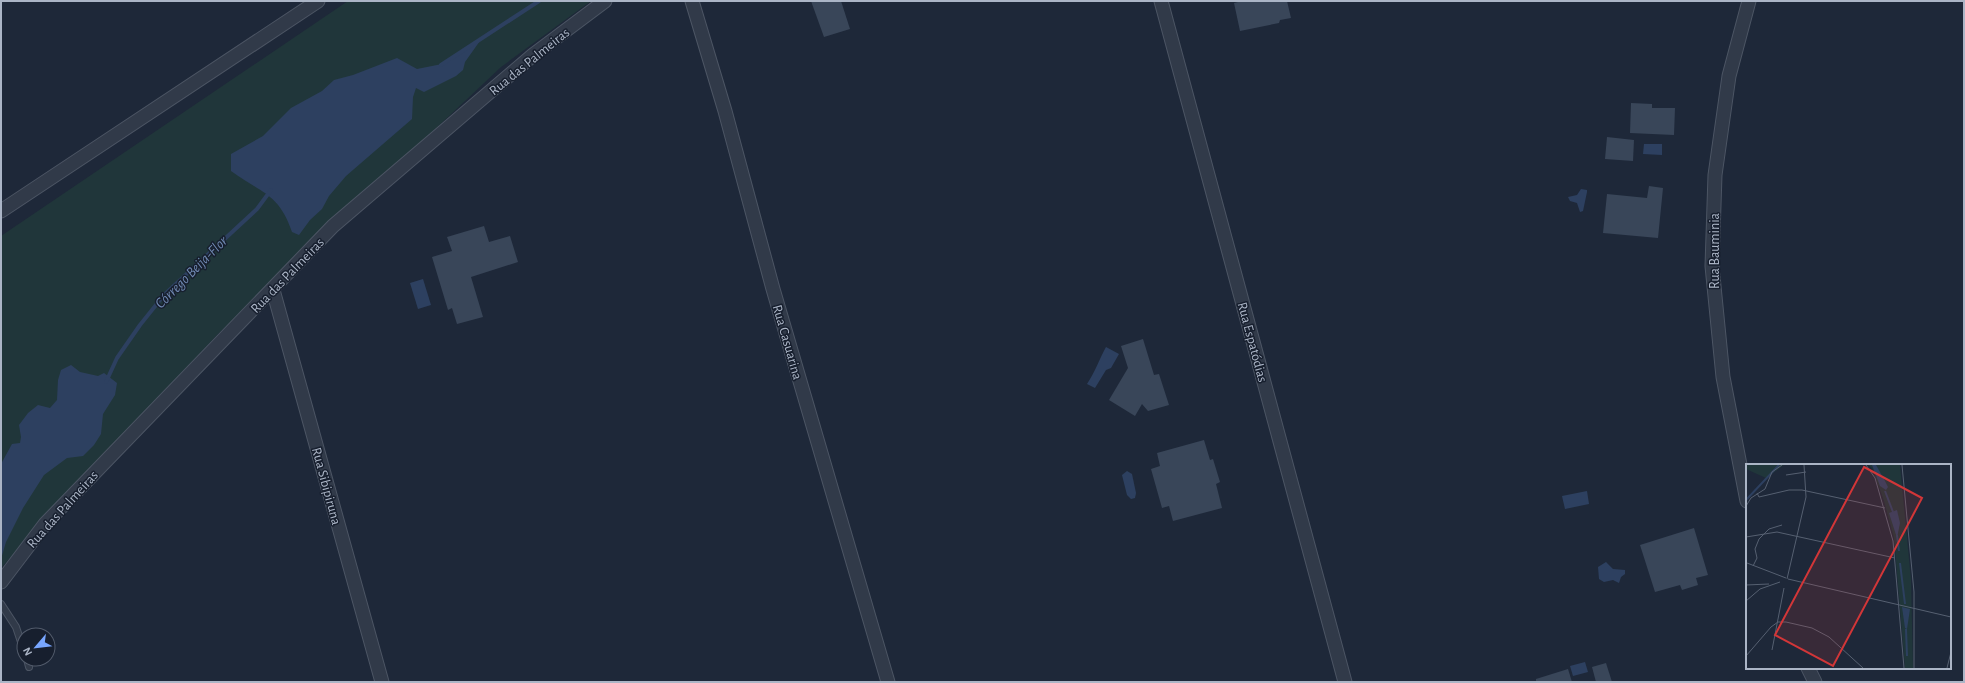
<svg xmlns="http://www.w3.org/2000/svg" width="1965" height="683" viewBox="0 0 1965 683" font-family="'Alegreya Sans',sans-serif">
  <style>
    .green { fill: #20363a }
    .water { fill: #2d4060 }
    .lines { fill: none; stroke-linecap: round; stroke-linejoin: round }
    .stream { stroke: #2d4060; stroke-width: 4 }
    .building { fill: #394659 }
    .service-casing { stroke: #4c5564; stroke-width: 8 }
    .minor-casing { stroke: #4c5564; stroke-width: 15 }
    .service { stroke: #313a49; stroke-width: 6 }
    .minor { stroke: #313a49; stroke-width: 13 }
    .labels { text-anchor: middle; stroke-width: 3; stroke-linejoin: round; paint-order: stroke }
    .street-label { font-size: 14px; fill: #abb5c6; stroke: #171f2e }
    .water-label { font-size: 15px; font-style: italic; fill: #7089b2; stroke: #171f2e }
    .inset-river { fill: none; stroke: #2d4060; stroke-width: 2 }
    .inset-road { fill: none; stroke: #566071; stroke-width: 1 }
    .view { fill: #d23638; fill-opacity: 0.15; stroke: #d23638; stroke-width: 2 }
    .inset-edge { fill: none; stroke: #abb5c6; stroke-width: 2 }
  </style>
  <rect width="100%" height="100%" fill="#1e2839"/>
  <polygon class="green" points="348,1 591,1 501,67 217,335 1,568 1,236"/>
  <g class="water">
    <path d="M 482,38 L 465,62 L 463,70 L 456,76 L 424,92 L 416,88 L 413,97 L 412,119 L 346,176 L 329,196 L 322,209 L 310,220 L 299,235 L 292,232 C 279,193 261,193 231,171 L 231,154 L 263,136 L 291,108 L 322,91 L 334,80 L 353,75 L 397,58 L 417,69 L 442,64 Z"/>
    <polygon points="1644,144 1662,144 1662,155 1643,154"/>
    <polygon points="1581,189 1587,190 1587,192 1583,211 1580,212 1577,203 1570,201 1568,197 1577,195"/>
    <polygon points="423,279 431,305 418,309 410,283"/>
    <path d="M 1106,347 L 1119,354 L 1111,368 L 1106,370 L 1095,388 L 1087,384 C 1095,372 1099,360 1106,347 Z"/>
    <polygon points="71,365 80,372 98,376 104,373 117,383 115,395 103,414 101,434 94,445 83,456 67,458 44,475 23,508 6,542 1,559 1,464 12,444 20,443 21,437 19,425 28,413 38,405 50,408 57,400 58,380 61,370"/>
    <polygon points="1127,471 1132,474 1136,493 1135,498 1131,499 1127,495 1122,475"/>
    <polygon points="1587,491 1589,504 1565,509 1562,496"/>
    <polygon points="1606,562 1613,569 1625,570 1625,574 1621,577 1619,583 1613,580 1604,582 1599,579 1598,567"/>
    <polygon points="1585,662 1588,672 1573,676 1570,666"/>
  </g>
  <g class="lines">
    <g class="stream">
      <polyline points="441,65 539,1"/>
      <polyline points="106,382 117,358 140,325 164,295 257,209 271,190"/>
    </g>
  </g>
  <g class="building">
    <polygon points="811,1 841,1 850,29 824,37"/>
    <polygon points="1242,1 1287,1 1291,18 1280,20 1279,23 1240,31 1234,3"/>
    <polygon points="1631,103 1652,104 1652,108 1675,108 1674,135 1630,133"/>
    <polygon points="1607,137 1634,140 1633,161 1605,159"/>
    <polygon points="1649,186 1663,188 1658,238 1603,233 1607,194 1647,198"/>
    <polygon points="484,226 489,242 510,236 518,262 471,277 483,317 457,324 452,308 448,310 432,257 452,251 447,237"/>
    <polygon points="1143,339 1154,375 1159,374 1169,405 1148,411 1142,404 1135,416 1109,400 1128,368 1121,346"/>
    <polygon points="1204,440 1210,460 1213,459 1220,482 1216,484 1222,508 1173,521 1169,506 1162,508 1151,469 1160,466 1157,453"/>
    <polygon points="1694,528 1708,575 1696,578 1698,585 1682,590 1680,585 1655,592 1640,545"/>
    <polygon points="1606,663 1612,682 1596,682 1592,667"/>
    <polygon points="1568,669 1572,682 1536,682 1536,679"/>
  </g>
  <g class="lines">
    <defs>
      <g id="service">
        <polyline points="1,604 16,627 24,651"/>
        <polyline points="27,659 29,667"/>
      </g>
      <g id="minor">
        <polyline points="692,1 725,111 773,289 888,682"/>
        <polyline points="1161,1 1345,682"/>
        <polyline points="1,211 318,1"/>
        <polyline points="273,290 382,682"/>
        <polyline points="1747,501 1723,377 1712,266 1715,175 1729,76 1749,1"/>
        <polyline points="1,582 45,524 333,226 533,55 605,1"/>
        <polyline points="1808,668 1815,682"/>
      </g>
    </defs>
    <use href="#service" class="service-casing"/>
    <use href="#minor" class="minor-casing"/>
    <use href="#service" class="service"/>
    <use href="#minor" class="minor"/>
  </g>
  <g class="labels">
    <g class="street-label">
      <text transform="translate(529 61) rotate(-39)" y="5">Rua das Palmeiras</text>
      <text transform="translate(1714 251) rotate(-90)" y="5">Rua Bauminia</text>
      <text transform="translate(287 275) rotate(-46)" y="5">Rua das Palmeiras</text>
      <text transform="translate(788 342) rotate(74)" y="5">Rua Casuarina</text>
      <text transform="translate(1253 342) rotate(75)" y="5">Rua Espatódias</text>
      <text transform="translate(327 486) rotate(75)" y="5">Rua Sibipiruna</text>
      <text transform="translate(62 509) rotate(-48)" y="5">Rua das Palmeiras</text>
    </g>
    <g class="water-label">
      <text transform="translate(191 272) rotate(-45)" y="5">Córrego Beija-Flor</text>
    </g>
  </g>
  <g transform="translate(1746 464)">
    <rect width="205" height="205" fill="#1e2839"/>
    <path d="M 0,1 L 38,1 L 20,14 L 0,5 ZM 122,1 L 154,1 L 165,116 L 167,204 L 159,204 L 148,74 L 138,37 L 126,4 Z" fill="#20363a"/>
    <path d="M 126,1 L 130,1 L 139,17 L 142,23 L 140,26 L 134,22 ZM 151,46 L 154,59 L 151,74 L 143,49 ZM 156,143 L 164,145 L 161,165 L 159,164 Z" fill="#2d4060"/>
    <path class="inset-river" d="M 139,27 L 147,48M 0,36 L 33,1M 151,71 L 153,87M 154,99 L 159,140M 160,165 L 161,192"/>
    <path class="inset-road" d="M 120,1 L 129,14 L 147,77 L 158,204M 156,1 L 168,128 L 168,204M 40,11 L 60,8M 11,29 L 13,33 L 43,26 L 56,26 L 139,44M 0,42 L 5,34 L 19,25 L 26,8 L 36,1M 0,73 L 31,68 L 149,94M 1,99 L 40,114M 7,102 L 11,94 L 9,85 L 13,75 L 23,65 L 36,61M 41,115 L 60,33 L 58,1M 42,115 L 205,153M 0,121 L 23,120M 0,137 L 14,125 L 34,118M 26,186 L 38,124M 0,192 L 25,163 L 32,158 L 40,158 L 66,164 L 83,173 L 117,204M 201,204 L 205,188"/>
    <path class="view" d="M 118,3 L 176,34 L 87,202 L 29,171 Z"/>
    <rect width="205" height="205" class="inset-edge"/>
  </g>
  <rect width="1965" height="683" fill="none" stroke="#abb5c6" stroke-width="4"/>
  <g transform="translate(36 647) rotate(242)"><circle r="19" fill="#171f2e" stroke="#525b6b"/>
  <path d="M0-3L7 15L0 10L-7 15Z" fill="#78a6ff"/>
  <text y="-6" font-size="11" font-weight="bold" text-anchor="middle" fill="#abb5c6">N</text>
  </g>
</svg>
